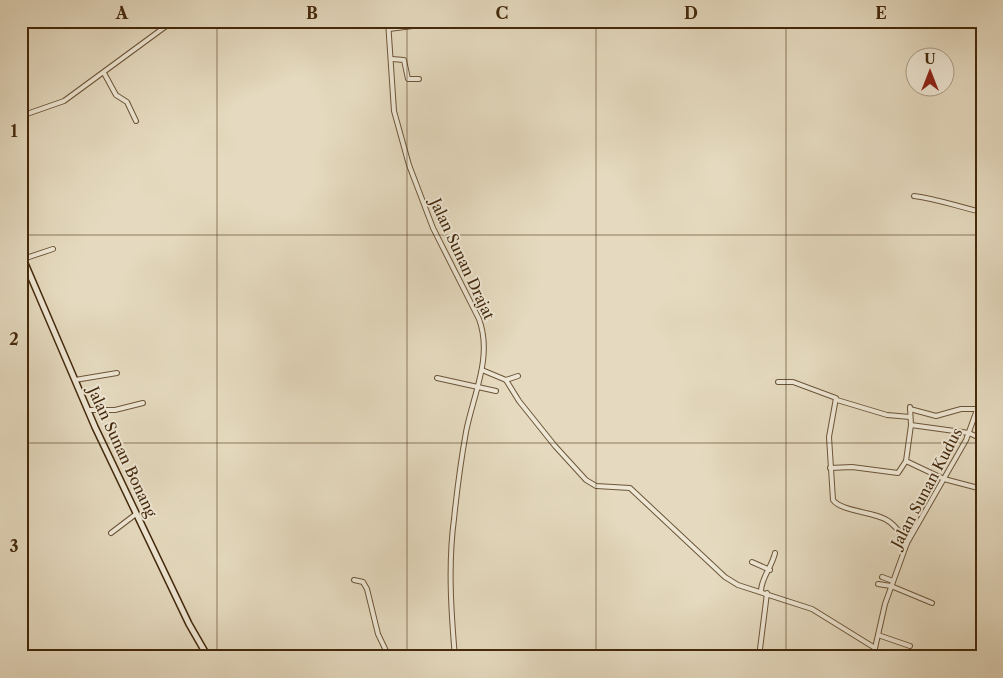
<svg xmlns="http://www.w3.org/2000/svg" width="1003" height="678" viewBox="0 0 1003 678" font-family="'Libre Caslon Text',serif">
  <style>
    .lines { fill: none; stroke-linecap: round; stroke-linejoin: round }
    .street-casing { stroke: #6c5538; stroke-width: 6 }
    .secondary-casing { stroke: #44290b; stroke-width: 8 }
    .street { stroke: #eee7d5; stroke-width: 4 }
    .secondary { stroke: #eee7d5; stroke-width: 5 }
    .grid { fill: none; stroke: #44290b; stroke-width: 1; stroke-opacity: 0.55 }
    .labels { text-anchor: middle; stroke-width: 4; stroke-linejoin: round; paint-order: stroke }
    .street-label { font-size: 15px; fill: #44290b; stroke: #eee7d5 }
    .neatline { fill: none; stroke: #44290b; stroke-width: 2 }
    .grid-label { font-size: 16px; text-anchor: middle; font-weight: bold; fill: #44290b }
  </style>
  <rect width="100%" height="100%" fill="#e5dabf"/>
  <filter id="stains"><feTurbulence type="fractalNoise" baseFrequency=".004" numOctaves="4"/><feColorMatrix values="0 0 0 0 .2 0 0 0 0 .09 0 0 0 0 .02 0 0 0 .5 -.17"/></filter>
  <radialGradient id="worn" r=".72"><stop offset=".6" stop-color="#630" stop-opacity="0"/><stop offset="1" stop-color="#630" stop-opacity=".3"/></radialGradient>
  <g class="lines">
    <defs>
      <g id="street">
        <path d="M 388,21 L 394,111 L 409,165 L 433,228 L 479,319 C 493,357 473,395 466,432 C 461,460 457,490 454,519 C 448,564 451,611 455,657"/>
        <polyline points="973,21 982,35"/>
        <polyline points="389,29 428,24"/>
        <polyline points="392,59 404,60 408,79 419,79"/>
        <polyline points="104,73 116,95 127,102 136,121"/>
        <polyline points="21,116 64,101 173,21"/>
        <path d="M 914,196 C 938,199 959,207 982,212"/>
        <polyline points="23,259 53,249"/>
        <polyline points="482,370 506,380 519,401 555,446 586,480 596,486 630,488 725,577 738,585 812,609 875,648"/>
        <polyline points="437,378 496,391"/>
        <polyline points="75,380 117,373"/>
        <polyline points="506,380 518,376"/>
        <path d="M 778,382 L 793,382 L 836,398 L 829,437 L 833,500 C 841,511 872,512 885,519 C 895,524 901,534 907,543"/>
        <polyline points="837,400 887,415 910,417"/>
        <polyline points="910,407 911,425 906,461 944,479 982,489"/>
        <polyline points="910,409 936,416 961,409 978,409"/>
        <polyline points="88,410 115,410 143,403"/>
        <polyline points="911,425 969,433 982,439"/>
        <polyline points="830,468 852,467 898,473 906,461"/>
        <polyline points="111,533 136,514"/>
        <polyline points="752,562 770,570"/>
        <polyline points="882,577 893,581"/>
        <polyline points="354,580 363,582 367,589 378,634 389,657"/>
        <polyline points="878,584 891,586 932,603"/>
        <path d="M 761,591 C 761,578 772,567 775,553"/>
        <polyline points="878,635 910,646"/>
        <polyline points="227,654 243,657"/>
        <polyline points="759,657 767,593"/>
        <polyline points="873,657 885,604 907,543 966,440 982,396"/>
      </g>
      <polyline id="secondary" points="21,254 95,427 189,624 208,657"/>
    </defs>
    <use href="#street" class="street-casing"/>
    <use href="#secondary" class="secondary-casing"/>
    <use href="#street" class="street"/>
    <use href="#secondary" class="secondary"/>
  </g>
  <path class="grid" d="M 217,21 L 217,657M 407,21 L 407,657M 596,21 L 596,657M 786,21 L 786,657M 21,235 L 982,235M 21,443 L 982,443"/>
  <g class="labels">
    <g class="street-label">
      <text transform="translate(462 259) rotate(65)" y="5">Jalan Sunan Drajat</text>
      <text transform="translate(122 452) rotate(65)" y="5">Jalan Sunan Bonang</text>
      <text transform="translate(927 488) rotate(-62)" y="5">Jalan Sunan Kudus</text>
    </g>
  </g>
  <rect width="1003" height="678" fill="none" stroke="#e5dabf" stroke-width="55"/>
  <g transform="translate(930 72)"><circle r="24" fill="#eee7d5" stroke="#aa9b84"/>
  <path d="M0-4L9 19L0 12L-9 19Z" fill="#8f2418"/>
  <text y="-8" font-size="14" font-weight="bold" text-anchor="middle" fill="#44290b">U</text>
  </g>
  <rect x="28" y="28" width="948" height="622" class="neatline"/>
  <g class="grid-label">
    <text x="122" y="19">A</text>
    <text x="312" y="19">B</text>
    <text x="502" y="19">C</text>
    <text x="691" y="19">D</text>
    <text x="881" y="19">E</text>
    <text x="14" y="137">1</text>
    <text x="14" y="345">2</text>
    <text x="14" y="552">3</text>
  </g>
  <rect width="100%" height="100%" filter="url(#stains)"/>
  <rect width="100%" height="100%" fill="url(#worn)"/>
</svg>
